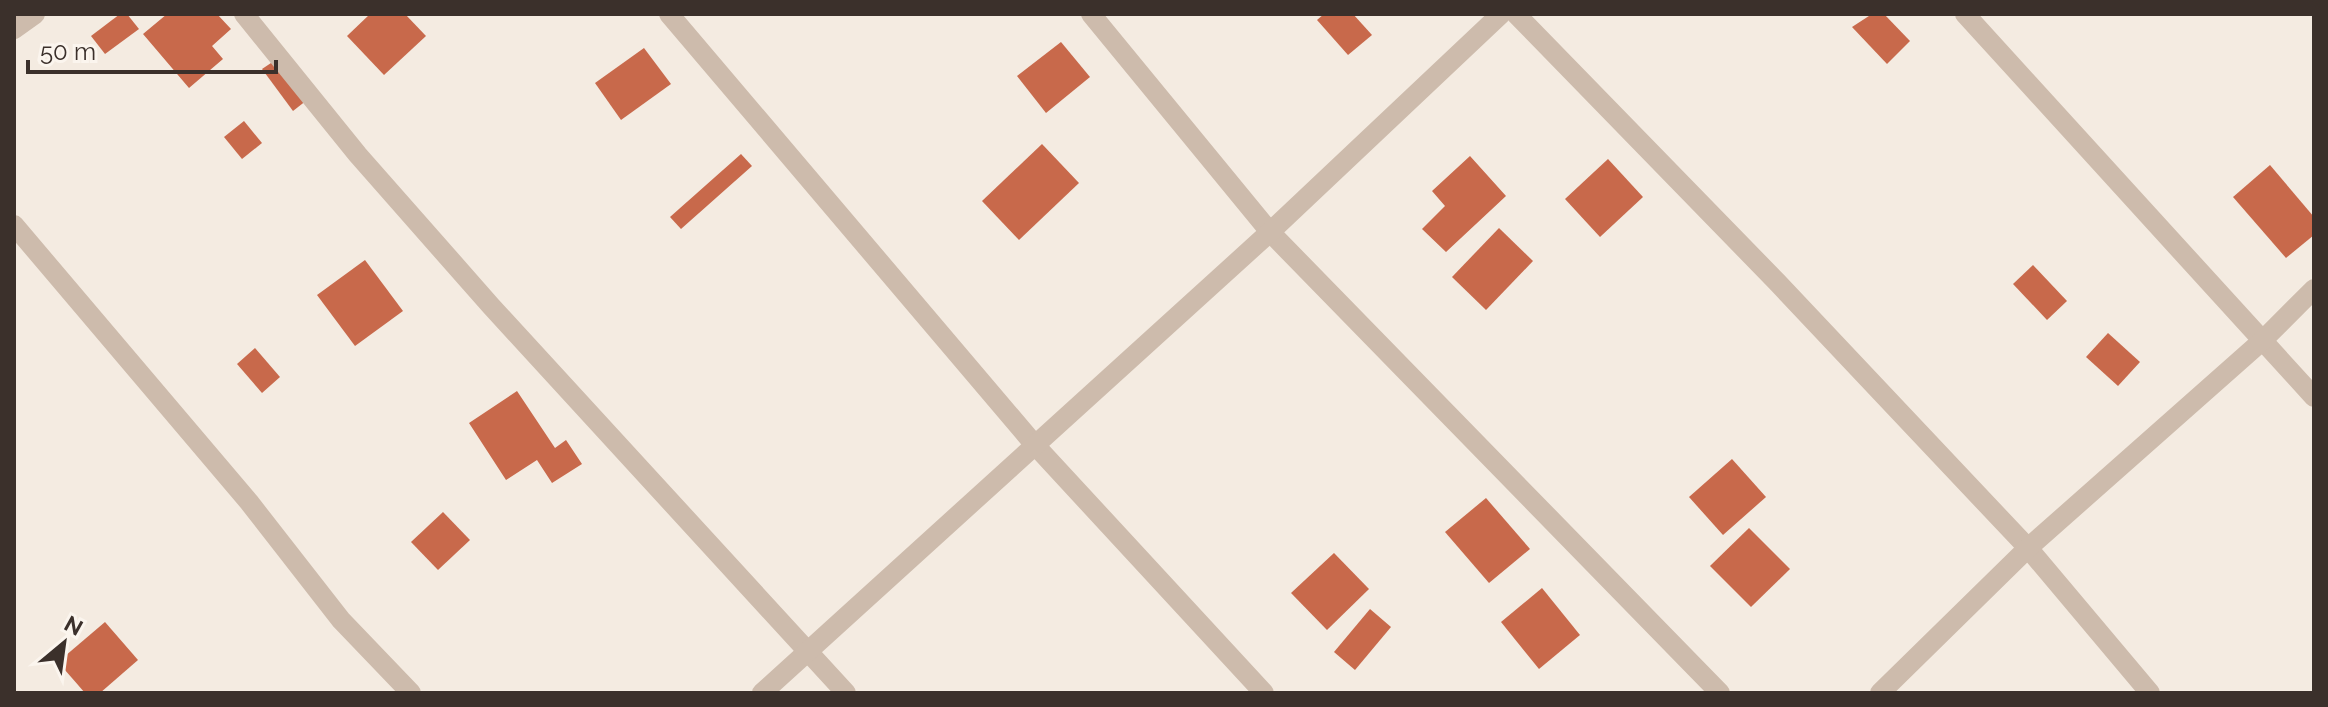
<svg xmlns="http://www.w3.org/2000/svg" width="2328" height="707" viewBox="0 0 2328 707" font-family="Raleway,sans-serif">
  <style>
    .building { fill: #c8694b }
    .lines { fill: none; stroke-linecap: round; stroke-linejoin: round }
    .minor { stroke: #cdbbac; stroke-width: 20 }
    .tertiary { stroke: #cdbbac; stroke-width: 20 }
  </style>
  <rect width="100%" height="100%" fill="#f4ebe1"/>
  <g class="building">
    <polygon points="120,14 127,14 139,29 105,54 91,36"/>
    <polygon points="167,14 217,14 231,29 212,46 223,59 189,88 143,34"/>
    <polygon points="370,14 405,14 426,36 384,75 347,36"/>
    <polygon points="1324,14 1353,14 1372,35 1348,55 1317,20"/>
    <polygon points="1872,14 1884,14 1910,41 1887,64 1852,27"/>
    <polygon points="1061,42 1090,77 1046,113 1017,76"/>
    <polygon points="644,48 671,84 621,120 595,83"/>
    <polygon points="277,59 307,100 293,111 262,69"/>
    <polygon points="244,121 262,143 242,159 224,137"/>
    <polygon points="1042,144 1079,183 1019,240 982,201"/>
    <polygon points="741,154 752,166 681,229 670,217"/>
    <polygon points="1470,156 1506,196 1446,252 1422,229 1445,206 1432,191"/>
    <polygon points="1608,159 1643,197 1600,237 1565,199"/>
    <polygon points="2270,165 2314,217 2314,235 2286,258 2233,197"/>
    <polygon points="1499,228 1533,261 1486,310 1452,277"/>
    <polygon points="365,260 403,311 355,346 317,295"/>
    <polygon points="2033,265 2067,301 2047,320 2013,284"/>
    <polygon points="2108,333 2140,362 2118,386 2086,357"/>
    <polygon points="255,348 280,377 262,393 237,364"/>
    <polygon points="517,391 555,448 566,440 582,464 552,483 537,460 506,480 469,423"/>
    <polygon points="1732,459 1766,497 1723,535 1689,497"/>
    <polygon points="1486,498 1530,549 1489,583 1445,532"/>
    <polygon points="443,512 470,540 438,570 411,542"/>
    <polygon points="1749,528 1790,569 1751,607 1710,566"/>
    <polygon points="1334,553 1369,589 1327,630 1291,593"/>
    <polygon points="1542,588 1580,635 1539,669 1501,622"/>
    <polygon points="1370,609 1391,627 1355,670 1334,652"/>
    <polygon points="105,622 138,660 100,693 85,693 58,662"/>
  </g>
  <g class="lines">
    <g class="minor">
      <polyline points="244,14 358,155 491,306 846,693"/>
      <polyline points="669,14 1034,444 1264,693"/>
      <polyline points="1091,14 1270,232 1720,693"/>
      <polyline points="1516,14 1777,282 2028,548 2150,693"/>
      <polyline points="1965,14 2314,397"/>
      <polyline points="14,225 249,502 341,620 411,693"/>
      <polyline points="762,693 1270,232 1501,14"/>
      <polyline points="1880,693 2028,548 2263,340 2314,289"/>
    </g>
    <polyline class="tertiary" points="14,29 35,14"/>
  </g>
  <rect width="2328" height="707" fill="none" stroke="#3b302b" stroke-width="32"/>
  <g transform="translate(64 643) rotate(29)" stroke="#fbf5ee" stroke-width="6" paint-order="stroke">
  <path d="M0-6L14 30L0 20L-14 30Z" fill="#3b302b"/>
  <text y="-12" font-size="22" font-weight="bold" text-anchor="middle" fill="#3b302b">N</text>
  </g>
  <path d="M28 60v12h248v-12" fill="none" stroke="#3b302b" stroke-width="4"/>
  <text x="40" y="60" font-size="24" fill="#3b302b" stroke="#fbf5ee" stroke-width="6" paint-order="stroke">50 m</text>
</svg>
